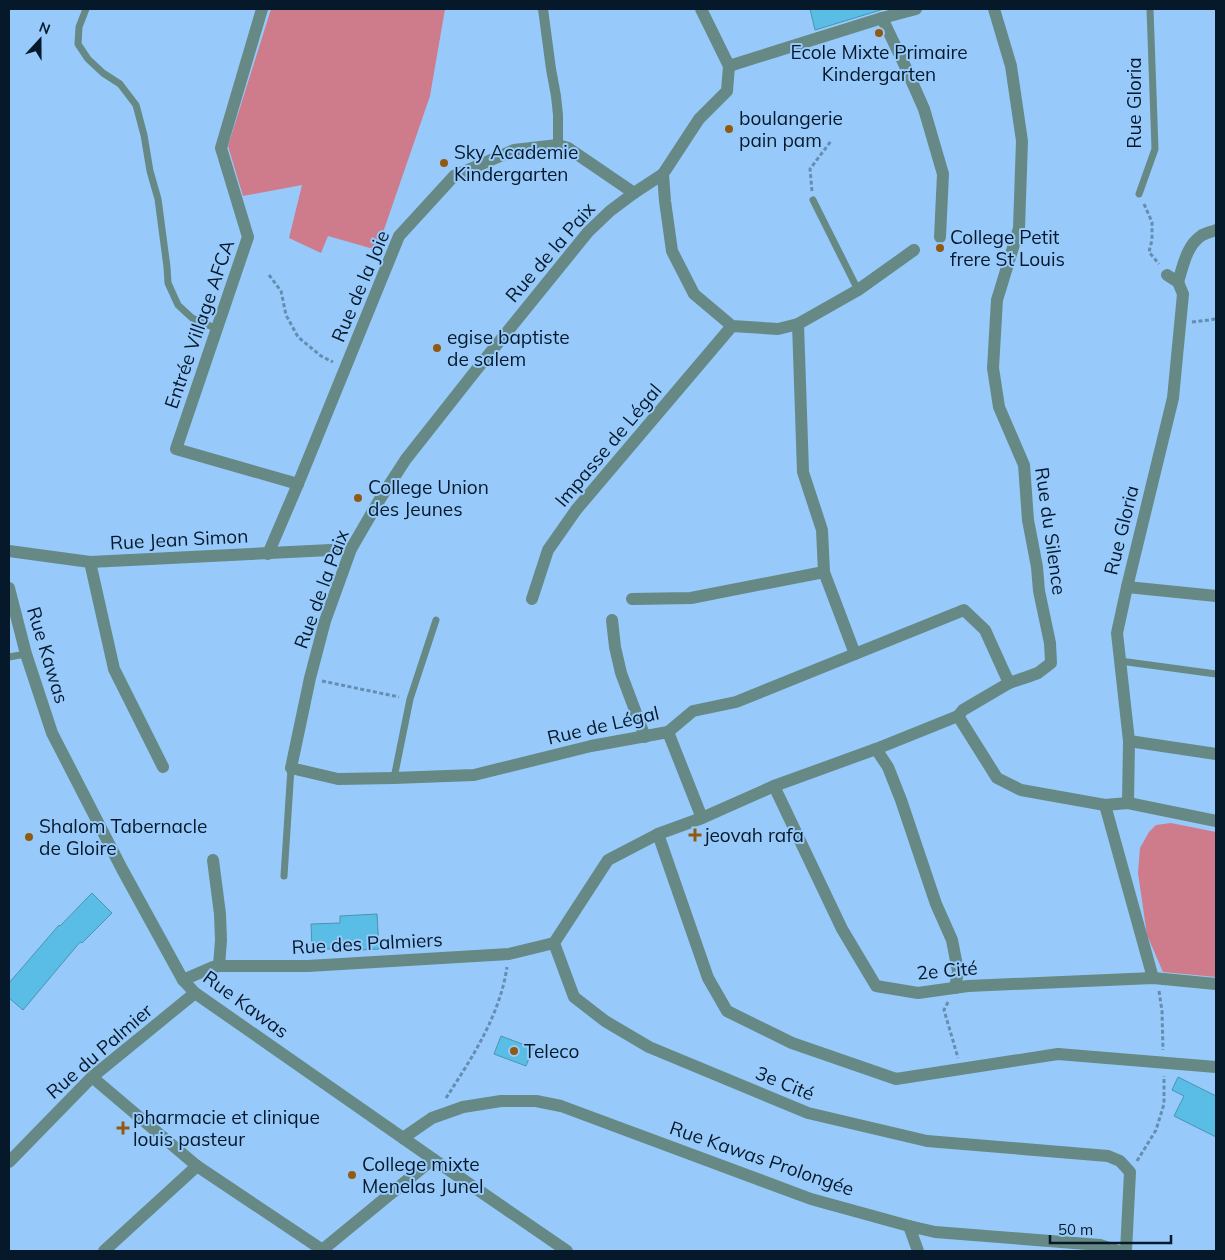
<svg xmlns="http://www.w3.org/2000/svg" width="1225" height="1260" viewBox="0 0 1225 1260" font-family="Mulish,sans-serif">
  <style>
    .green { fill: #ce7b8c }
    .building { fill: #59bde5; stroke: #4a94b2 }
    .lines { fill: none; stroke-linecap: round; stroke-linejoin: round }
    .path { stroke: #658db2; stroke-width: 3; stroke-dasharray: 4 2.5; stroke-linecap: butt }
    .service { stroke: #668985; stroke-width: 7 }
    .pedestrian { stroke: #668985; stroke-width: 10 }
    .minor { stroke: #668985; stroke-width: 12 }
    .poi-dot { fill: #915a10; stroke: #97cafa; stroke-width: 2 }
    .labels { text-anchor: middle; stroke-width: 4; stroke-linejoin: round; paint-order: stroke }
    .poi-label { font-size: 19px; fill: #06192b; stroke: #97cafa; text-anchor: start }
    .street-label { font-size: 19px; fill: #06192b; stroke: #97cafa }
  </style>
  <rect width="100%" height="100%" fill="#97cafa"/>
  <g class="green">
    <polygon points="271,9 445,9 430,96 377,250 328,236 321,253 289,238 302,185 243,196 228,146"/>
    <polygon points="1171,823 1216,832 1216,977 1163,972 1147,935 1138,873 1140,848 1149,832 1156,825"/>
  </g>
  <g class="building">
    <polygon points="810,9 884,9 815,30"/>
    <polygon points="92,893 112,913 82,943 80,942 23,1010 9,998 9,983 59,925 60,926"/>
    <polygon points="377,914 379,949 342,951 342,949 312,949 311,924 340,923 340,916"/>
    <polygon points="501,1036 533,1048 526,1066 494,1054"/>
    <polygon points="1178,1077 1216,1096 1216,1137 1174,1116 1184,1096 1172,1090"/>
  </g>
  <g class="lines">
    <g class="path">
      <polyline points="812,191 810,169 831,141"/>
      <polyline points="1144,204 1152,222 1152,240 1149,252 1159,264"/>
      <polyline points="269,275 281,291 286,315 298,337 321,356 333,362"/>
      <polyline points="1192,322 1216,319"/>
      <polyline points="322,681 399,697"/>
      <polyline points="1159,991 1162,1011 1163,1050"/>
      <polyline points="948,1002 944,1010 958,1058"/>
      <path d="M 446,1098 C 472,1058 500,1015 507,967"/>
      <polyline points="1137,1161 1156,1130 1164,1104 1164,1076"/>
    </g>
    <g class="service">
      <polyline points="86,9 79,27 78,44 88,59 103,73 120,84 136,105 144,135 150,171 158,199 167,267 168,283 178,305 192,318 217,329"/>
      <polyline points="1139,194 1155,149 1150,9"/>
      <polyline points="813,200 858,290"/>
      <polyline points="9,657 26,654"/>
      <polyline points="1120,661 1216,674"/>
      <polyline points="394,778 410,699 436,620"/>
      <polyline points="284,876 291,768"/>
    </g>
    <polyline class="pedestrian" points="543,9 551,69 556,96 558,115 558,145"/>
    <g class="minor">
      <polyline points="262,9 221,148 248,237 176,449 298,484"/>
      <polyline points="701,9 729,66"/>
      <polyline points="994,9 1011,66 1022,141 1019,228 997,300 993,368 999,407 1024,465 1028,520 1037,567 1039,591 1050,643 1051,663 1038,673 1027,677 1009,683 963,710 958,716 876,749 774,786 702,818 658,834 608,860 554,943 574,997 605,1021 649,1047 808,1113 927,1141 1108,1156 1120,1161 1130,1172 1126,1251"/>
      <polyline points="882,18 905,66 924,109 943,174 940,237"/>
      <polyline points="729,66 727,91 699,119 663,174 665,201 672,251 694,294 732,326 778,329 798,324 803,472 822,530 824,572 855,654"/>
      <polyline points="729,66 882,18 916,9"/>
      <polyline points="663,174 634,193 610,211 588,232 477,369 406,459 380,499 351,549 325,621 310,678 291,768 338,779 394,778 474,775 591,746 668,732 693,711 736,702 964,610 985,630 1009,683"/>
      <path d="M 1178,282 C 1183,266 1187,245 1201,236 C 1205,233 1212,232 1216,230"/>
      <polyline points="798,324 858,290 914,250"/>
      <polyline points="9,551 90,562 351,549"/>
      <polyline points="268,554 298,484 399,236 454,176 514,150 558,145 568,148 634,193"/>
      <polyline points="90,562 114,669 163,767"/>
      <polyline points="1127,587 1216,596"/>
      <polyline points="9,588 26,654 52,733 122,869 183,980 195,993 433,1159 567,1251"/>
      <polyline points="532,599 548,550 576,510 732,326"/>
      <polyline points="632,599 691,598 824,572"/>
      <polyline points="612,620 615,647 621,673 645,737"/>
      <polyline points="958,716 997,778 1021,790 1105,805 1128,803 1216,821"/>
      <polyline points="668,732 702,818"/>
      <polyline points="1129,741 1216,754"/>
      <polyline points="876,749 888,767 901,800 936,904 952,940 958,971 955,988"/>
      <polyline points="774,786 842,929 876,986 918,993 968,986 1153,978 1216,984"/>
      <polyline points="1128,803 1129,741 1117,633 1127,587 1173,398 1183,294 1178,282 1167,275"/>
      <polyline points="1105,805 1153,978"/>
      <polyline points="658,834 708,978 727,1011 792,1043 896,1079 1058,1054 1216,1067"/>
      <polyline points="213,860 220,914 221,940 219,966"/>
      <polyline points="183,980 213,967 219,966 308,966 509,954 554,943"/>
      <polyline points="92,1077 197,1166 324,1251"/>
      <polyline points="403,1138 432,1118 463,1107 501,1101 536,1101 561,1106 811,1199 909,1226 935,1232 1100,1245 1118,1251"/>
      <polyline points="9,1162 92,1077 195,993"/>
      <polyline points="909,1226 918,1251"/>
      <polyline points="104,1251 197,1166"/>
      <polyline points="321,1251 433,1159"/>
    </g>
  </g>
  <g class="poi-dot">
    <circle cx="879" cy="33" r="5"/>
    <circle cx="729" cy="129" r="5"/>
    <circle cx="444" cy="163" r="5"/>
    <circle cx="940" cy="248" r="5"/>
    <circle cx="437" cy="348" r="5"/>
    <circle cx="358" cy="498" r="5"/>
    <path d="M692.5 827.5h5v5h5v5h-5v5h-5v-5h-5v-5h5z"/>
    <circle cx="29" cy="837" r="5"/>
    <circle cx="514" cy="1051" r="5"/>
    <path d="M120.5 1120.5h5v5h5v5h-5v5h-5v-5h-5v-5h5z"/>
    <circle cx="352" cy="1175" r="5"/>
  </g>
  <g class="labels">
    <g class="poi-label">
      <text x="879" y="59" text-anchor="middle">Ecole Mixte Primaire<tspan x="879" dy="22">Kindergarten</tspan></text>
      <text x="739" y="125">boulangerie<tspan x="739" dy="22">pain pam</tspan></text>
      <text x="454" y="159">Sky Academie<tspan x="454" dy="22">Kindergarten</tspan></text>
      <text x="950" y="244">College Petit<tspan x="950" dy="22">frere St Louis</tspan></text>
      <text x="447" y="344">egise baptiste<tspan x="447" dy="22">de salem</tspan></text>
      <text x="368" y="494">College Union<tspan x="368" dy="22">des Jeunes</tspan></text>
      <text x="39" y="833">Shalom Tabernacle<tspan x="39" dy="22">de Gloire</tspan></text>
      <text x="705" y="842">jeovah rafa</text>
      <text x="524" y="1058">Teleco</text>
      <text x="133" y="1124">pharmacie et clinique<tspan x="133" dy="22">louis pasteur</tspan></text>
      <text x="362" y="1171">College mixte<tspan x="362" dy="22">Menelas Junel</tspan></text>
    </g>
    <g class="street-label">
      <text transform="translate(1134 103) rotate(-90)" y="7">Rue Gloria</text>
      <text transform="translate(550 252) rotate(-49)" y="7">Rue de la Paix</text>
      <text transform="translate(360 286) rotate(-67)" y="7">Rue de la Joie</text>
      <text transform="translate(199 324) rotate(-71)" y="7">Entrée Village AFCA</text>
      <text transform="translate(608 445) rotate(-50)" y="7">Impasse de Légal</text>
      <text transform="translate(1121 530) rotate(-76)" y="7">Rue Gloria</text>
      <text transform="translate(1051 531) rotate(82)" y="7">Rue du Silence</text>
      <text transform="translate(179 539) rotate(-3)" y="7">Rue Jean Simon</text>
      <text transform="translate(321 589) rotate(-70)" y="7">Rue de la Paix</text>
      <text transform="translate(48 655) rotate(73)" y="7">Rue Kawas</text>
      <text transform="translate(603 725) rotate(-13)" y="7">Rue de Légal</text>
      <text transform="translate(367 943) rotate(-3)" y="7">Rue des Palmiers</text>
      <text transform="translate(947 970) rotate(-5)" y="7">2e Cité</text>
      <text transform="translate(246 1004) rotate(36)" y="7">Rue Kawas</text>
      <text transform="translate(99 1051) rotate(-41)" y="7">Rue du Palmier</text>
      <text transform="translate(785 1083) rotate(22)" y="7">3e Cité</text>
      <text transform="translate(762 1158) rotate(19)" y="7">Rue Kawas Prolongée</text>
    </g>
  </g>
  <rect width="1225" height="1260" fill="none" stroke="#06192b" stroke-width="20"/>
  <g transform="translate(40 40) rotate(21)" stroke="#97cafa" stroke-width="4" paint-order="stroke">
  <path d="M0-4L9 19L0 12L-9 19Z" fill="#06192b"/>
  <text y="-8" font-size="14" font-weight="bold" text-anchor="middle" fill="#06192b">N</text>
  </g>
  <path d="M1050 1235v8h121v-8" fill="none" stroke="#06192b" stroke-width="2.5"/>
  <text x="1058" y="1235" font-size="15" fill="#06192b" stroke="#97cafa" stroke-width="4" paint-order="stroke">50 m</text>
</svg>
